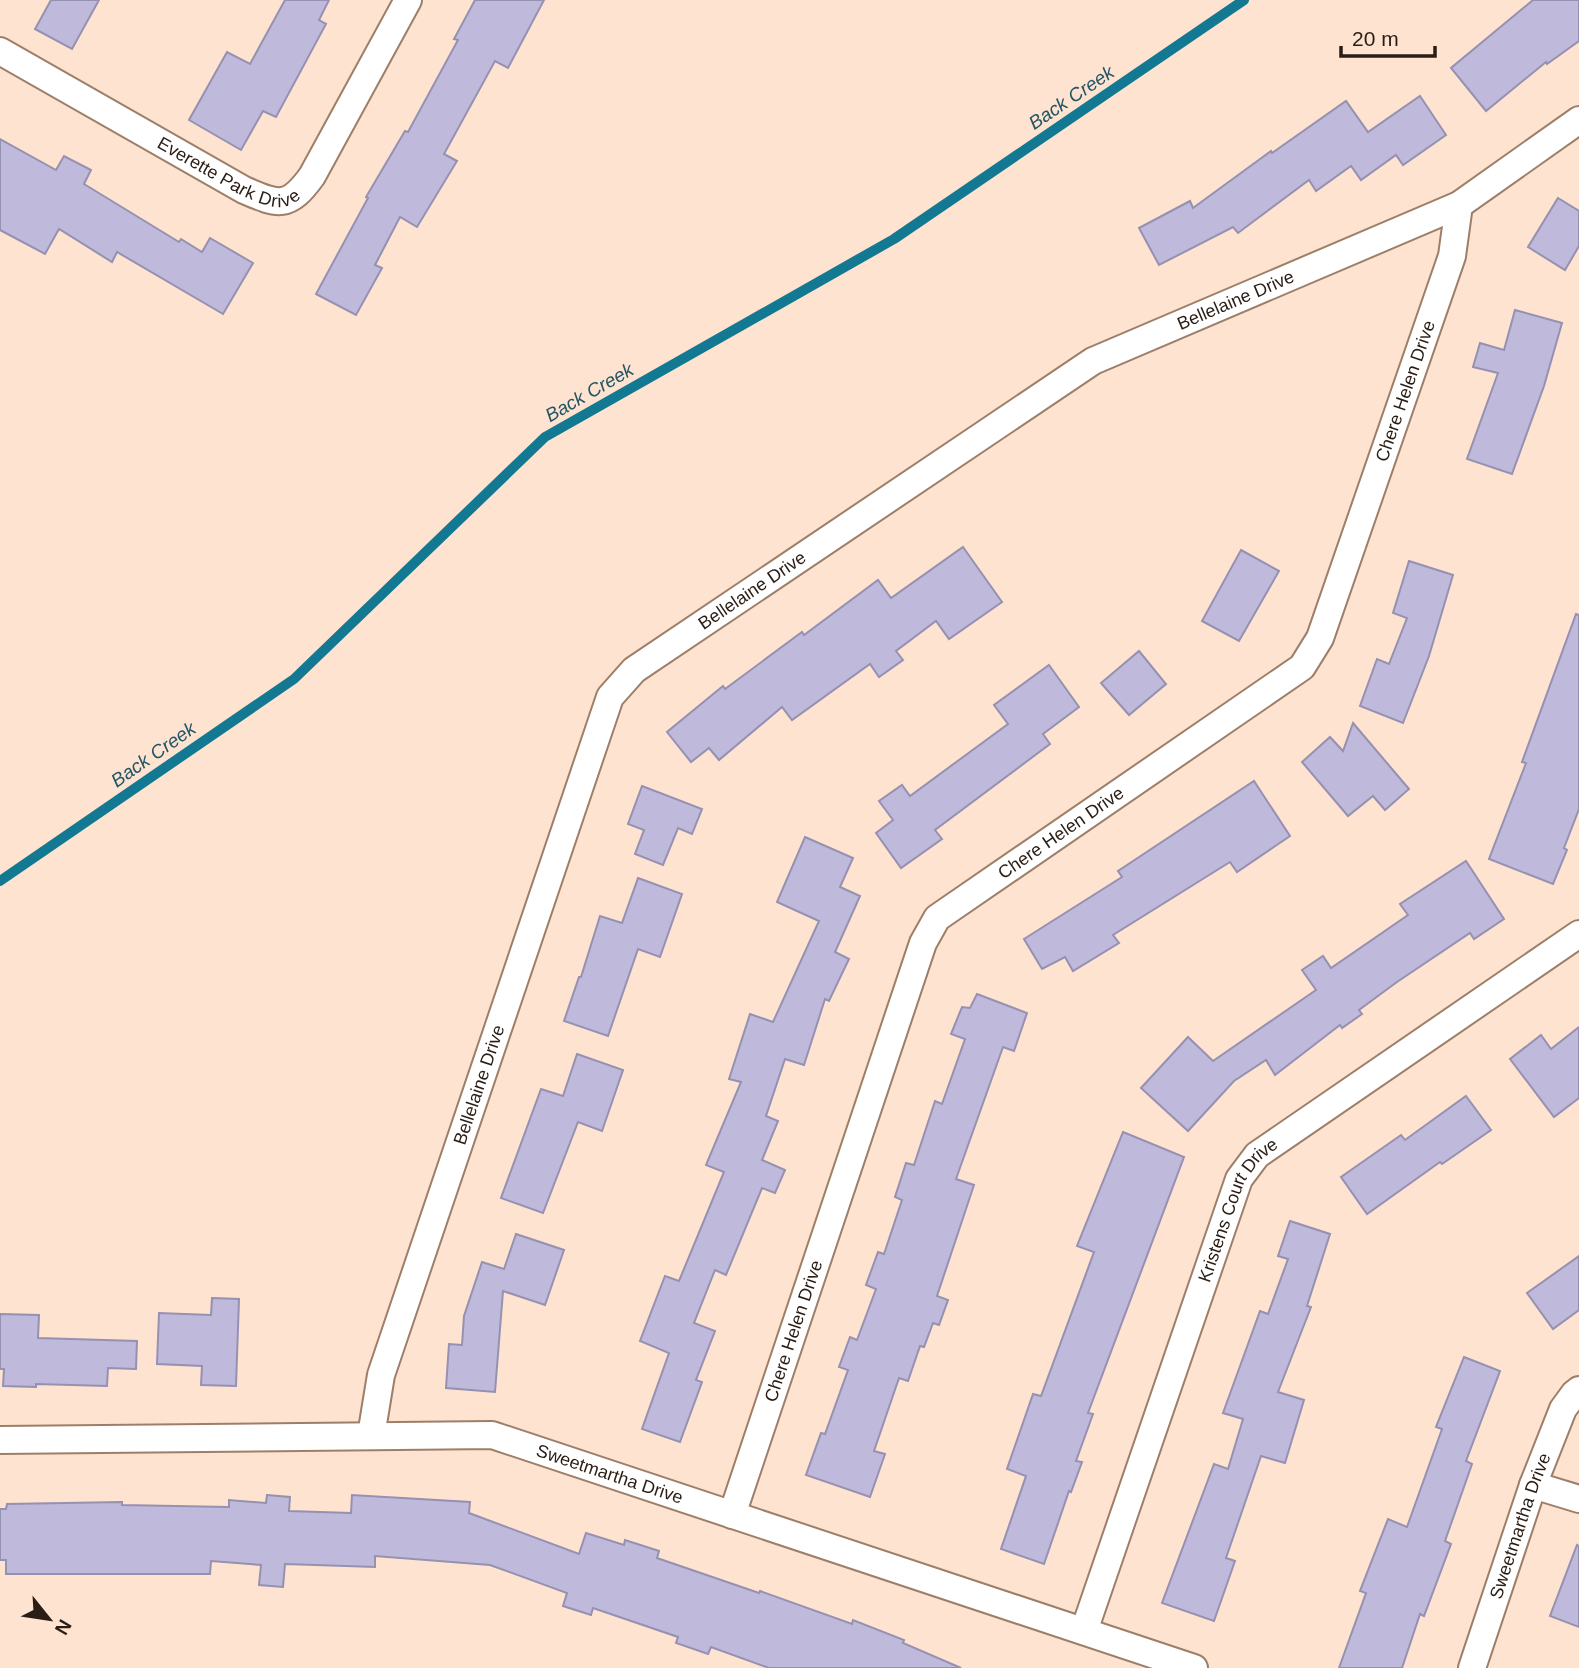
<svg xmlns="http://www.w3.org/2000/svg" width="1579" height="1668" viewBox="0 0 1579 1668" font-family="Helvetica,sans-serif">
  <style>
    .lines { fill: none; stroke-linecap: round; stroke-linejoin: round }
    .stream { stroke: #137992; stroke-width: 10 }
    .building { fill: #bfb9db; stroke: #9690b1; stroke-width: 2 }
    .minor-casing { stroke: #9d7f69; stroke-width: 30 }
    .minor { stroke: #fff; stroke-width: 26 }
    .labels { text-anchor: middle; stroke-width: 5; stroke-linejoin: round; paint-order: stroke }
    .street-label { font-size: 18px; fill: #291d15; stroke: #fee3d0 }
    .water-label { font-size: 19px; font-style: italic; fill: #256; stroke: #fee3d0 }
  </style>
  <rect width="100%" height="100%" fill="#fee3d0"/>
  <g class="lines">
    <polyline class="stream" points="0,881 294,679 545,437 894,239 1244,0"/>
  </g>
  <g class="building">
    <polygon points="51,0 99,0 72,49 35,29"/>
    <polygon points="285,0 329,0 319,20 326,24 276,117 263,111 241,150 189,120 227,52 250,64"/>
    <polygon points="475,0 544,0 508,68 495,61 444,154 457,161 417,227 400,217 375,265 382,268 356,315 316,294 368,198 366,197 405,131 408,132 458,40 454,39"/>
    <polygon points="1533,0 1579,0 1579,41 1547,64 1546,62 1486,111 1451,68"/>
    <polygon points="1420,96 1446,135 1403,165 1396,155 1361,180 1351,166 1316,191 1309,180 1238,233 1233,227 1159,265 1139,228 1190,201 1193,208 1271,151 1272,153 1346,101 1368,132"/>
    <polygon points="0,139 56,170 64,156 91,170 84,184 179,242 181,239 202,252 210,238 253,263 223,314 117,252 112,262 59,229 45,254 0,230"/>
    <polygon points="1558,198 1579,211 1579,246 1565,270 1528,247"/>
    <polygon points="1515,310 1562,323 1544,386 1512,474 1467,459 1498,373 1473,367 1480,343 1504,350"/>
    <polygon points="963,547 1002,602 949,639 936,621 896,651 903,660 879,677 870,664 792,720 782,707 719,760 709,748 691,762 667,732 723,686 725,689 802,632 804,635 878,580 891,598"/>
    <polygon points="1241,550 1279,571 1239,641 1202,621"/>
    <polygon points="1409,561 1453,575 1429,656 1403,723 1360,706 1377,659 1389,664 1407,618 1393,613"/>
    <polygon points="1576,614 1579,615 1579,809 1564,848 1567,850 1553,884 1489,859 1526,763 1522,762"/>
    <polygon points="1139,651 1166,684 1129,715 1101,683"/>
    <polygon points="1049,665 1079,707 1043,734 1050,744 935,830 942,839 901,868 876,833 893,820 879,801 902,785 910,796 1008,724 994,705"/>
    <polygon points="1353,723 1409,789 1385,810 1373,796 1348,816 1302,762 1330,737 1343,751"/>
    <polygon points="1254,781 1290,836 1237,872 1230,862 1113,935 1119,943 1073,971 1065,957 1042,969 1024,939 1122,877 1118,871"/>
    <polygon points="642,786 702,809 692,834 678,828 663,865 635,854 644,830 628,824"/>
    <polygon points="805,837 853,858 840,887 860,896 835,952 849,959 829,1001 825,999 804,1065 785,1059 766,1116 778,1121 762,1160 785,1170 775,1193 762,1188 726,1275 715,1270 694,1323 715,1331 696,1380 702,1382 680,1442 642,1429 669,1353 640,1341 665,1276 679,1281 724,1172 706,1165 741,1082 729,1079 750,1014 773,1022 819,921 777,902"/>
    <polygon points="1466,861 1504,919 1474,939 1470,933 1397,982 1359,1010 1362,1014 1342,1028 1340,1025 1275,1075 1266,1060 1234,1081 1188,1131 1141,1088 1188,1037 1213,1061 1316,990 1302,970 1323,956 1331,968 1408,915 1400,904"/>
    <polygon points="638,878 682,894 660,957 638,949 608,1036 564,1021 579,977 581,977 600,916 622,923"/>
    <polygon points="977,994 1027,1013 1014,1051 1003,1047 956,1179 974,1185 937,1296 948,1300 939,1325 933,1323 924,1347 920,1346 908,1381 899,1378 874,1451 885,1454 870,1497 806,1475 821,1433 825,1434 848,1370 839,1367 850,1337 857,1340 876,1289 866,1285 878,1252 884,1254 902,1200 895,1197 906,1163 914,1165 935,1101 942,1104 965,1039 951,1034 962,1007 970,1008"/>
    <polygon points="1579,1027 1579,1098 1554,1117 1510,1059 1541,1035 1551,1049"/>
    <polygon points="577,1054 623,1070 602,1131 578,1122 543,1213 501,1198 541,1089 563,1096"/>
    <polygon points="1466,1096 1491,1130 1442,1164 1440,1162 1367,1214 1341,1177 1401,1135 1405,1140"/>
    <polygon points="1123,1132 1184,1157 1088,1413 1093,1414 1076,1461 1082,1462 1071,1492 1069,1491 1044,1564 1001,1549 1026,1476 1007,1469 1033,1394 1041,1396 1094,1252 1077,1246"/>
    <polygon points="1290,1221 1330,1234 1307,1306 1311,1307 1278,1392 1304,1400 1285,1463 1261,1456 1226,1558 1235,1561 1214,1621 1162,1603 1214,1464 1228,1469 1243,1419 1223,1413 1260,1311 1268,1314 1288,1259 1278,1256"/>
    <polygon points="516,1234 564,1250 545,1305 503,1291 495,1392 446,1388 449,1344 462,1345 464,1316 482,1262 504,1269"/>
    <polygon points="1579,1256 1579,1310 1553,1329 1527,1293"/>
    <polygon points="212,1298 239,1299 236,1386 201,1385 202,1366 157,1364 159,1313 211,1315"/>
    <polygon points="0,1314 39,1315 38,1338 137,1341 136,1369 108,1368 107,1386 36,1384 36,1387 3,1386 4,1369 0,1369"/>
    <polygon points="1464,1357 1500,1371 1466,1461 1472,1464 1445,1541 1451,1544 1424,1616 1420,1614 1402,1668 1339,1668 1366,1593 1360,1591 1388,1519 1407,1527 1442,1429 1436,1427"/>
    <polygon points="267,1495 290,1497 289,1511 351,1513 352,1495 470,1502 469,1513 579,1554 586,1533 624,1545 625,1540 659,1551 657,1558 759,1593 760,1591 852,1624 853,1620 904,1640 903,1643 961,1668 769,1668 711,1647 708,1654 676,1643 678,1637 593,1608 591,1615 563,1606 567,1593 490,1565 375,1556 375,1567 285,1564 283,1587 259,1585 261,1565 211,1561 210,1574 6,1574 6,1560 0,1560 0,1509 6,1509 7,1504 122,1502 122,1505 229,1507 229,1500 266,1503"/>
    <polygon points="1577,1545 1579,1546 1579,1627 1550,1616"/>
  </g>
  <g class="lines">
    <defs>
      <g id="minor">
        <path id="s1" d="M 0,51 L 244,190 C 279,205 288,209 312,176 L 408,0"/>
        <path id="s2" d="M 371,1436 L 381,1375 L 610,697 L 634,670 L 1093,361 L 1459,205 L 1579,120"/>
        <path id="s3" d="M 0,1440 L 492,1435 L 1194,1668"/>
        <polyline points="1533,1485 1579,1499"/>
        <path id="s4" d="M 732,1515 L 923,943 L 937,918 L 1302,667 L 1320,638 L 1452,256 L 1459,205"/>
        <path id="s5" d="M 1084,1631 L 1239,1179 L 1257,1155 L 1579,934"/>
        <path id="s6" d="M 1472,1668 L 1533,1485 L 1563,1409 L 1574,1394 L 1579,1390"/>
      </g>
    </defs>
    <use href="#minor" class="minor-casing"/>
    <use href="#minor" class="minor"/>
  </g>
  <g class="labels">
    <g class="street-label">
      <text dy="6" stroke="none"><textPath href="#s1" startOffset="261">Everette Park Drive</textPath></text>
      <text dy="6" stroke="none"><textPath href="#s2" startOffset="1522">Bellelaine Drive</textPath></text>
      <text dy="6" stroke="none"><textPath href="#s4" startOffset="1370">Chere Helen Drive</textPath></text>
      <text dy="6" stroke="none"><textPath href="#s2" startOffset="956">Bellelaine Drive</textPath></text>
      <text dy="6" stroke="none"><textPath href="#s4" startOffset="782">Chere Helen Drive</textPath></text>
      <text dy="6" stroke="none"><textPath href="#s2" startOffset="368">Bellelaine Drive</textPath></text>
      <text dy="6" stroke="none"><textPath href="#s5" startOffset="450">Kristens Court Drive</textPath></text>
      <text dy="6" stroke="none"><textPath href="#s4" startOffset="194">Chere Helen Drive</textPath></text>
      <text dy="6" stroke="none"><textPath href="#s3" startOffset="616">Sweetmartha Drive</textPath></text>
      <text dy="6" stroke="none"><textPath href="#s6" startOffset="150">Sweetmartha Drive</textPath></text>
    </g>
    <g class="water-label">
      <text transform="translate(1071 97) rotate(-34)" y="7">Back Creek</text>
      <text transform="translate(589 392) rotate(-30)" y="7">Back Creek</text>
      <text transform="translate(153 754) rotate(-35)" y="7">Back Creek</text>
    </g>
  </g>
  <g transform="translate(49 1619) rotate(120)" stroke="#fee3d0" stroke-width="5" paint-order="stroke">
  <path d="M0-5L12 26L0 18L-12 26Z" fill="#291d15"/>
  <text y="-10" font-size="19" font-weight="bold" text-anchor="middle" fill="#291d15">N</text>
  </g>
  <path d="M1341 46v10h94v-10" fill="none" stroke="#291d15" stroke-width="3.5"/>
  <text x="1352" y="46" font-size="21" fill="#291d15" stroke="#fee3d0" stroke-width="5" paint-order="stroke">20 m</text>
</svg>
